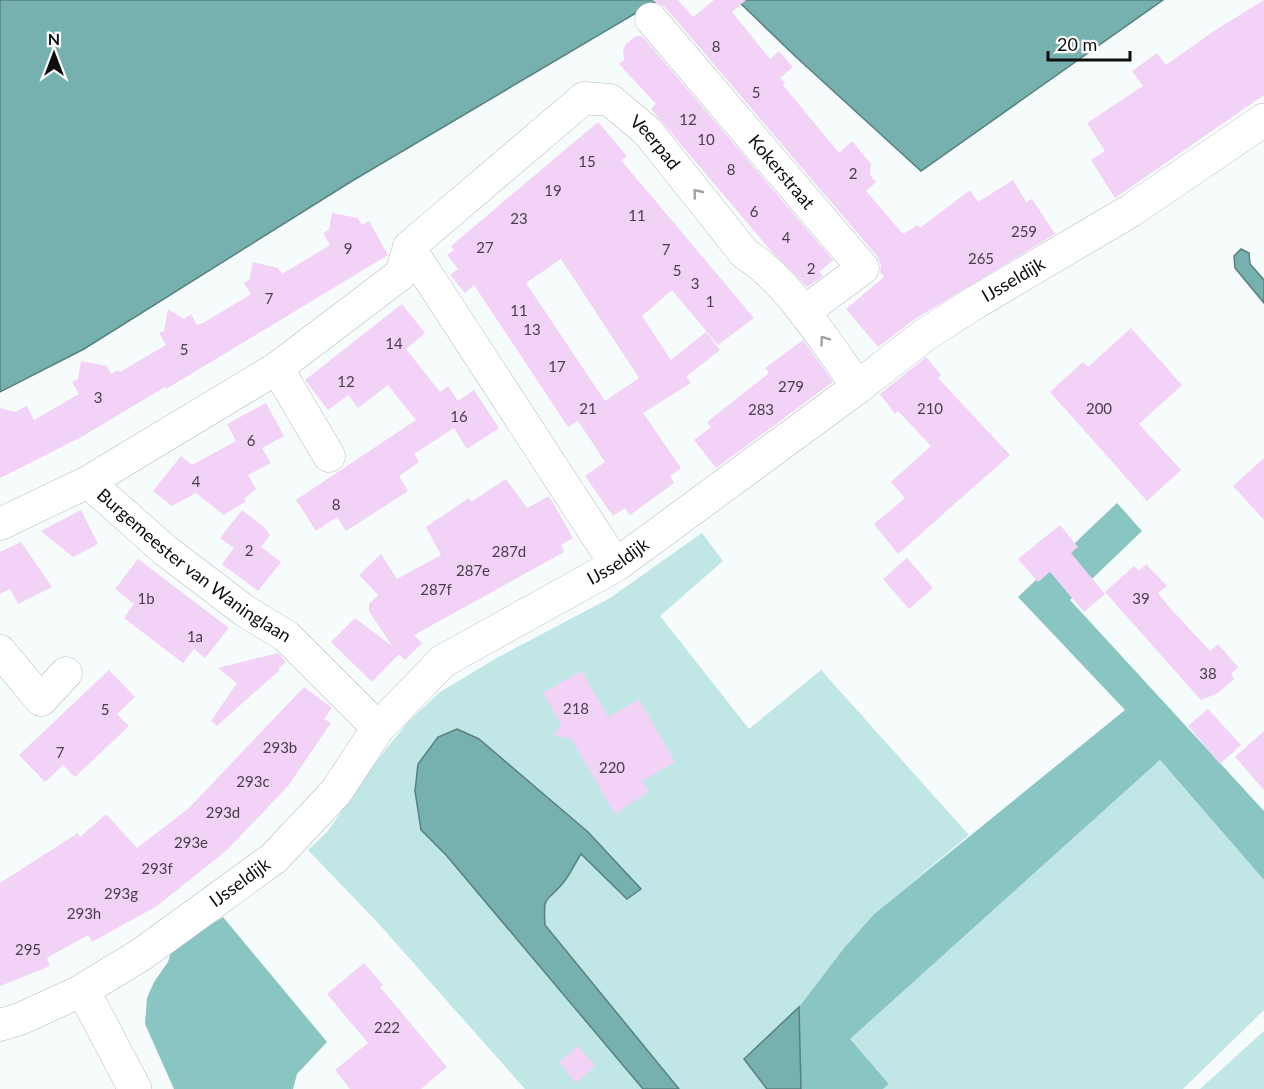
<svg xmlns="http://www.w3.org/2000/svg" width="1264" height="1089" viewBox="0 0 1264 1089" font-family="Lato,sans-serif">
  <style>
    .green { fill: #c0e7e6 }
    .forest { fill: #89c5c3 }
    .water { fill: #76b1af; stroke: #57817f; stroke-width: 1.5 }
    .building { fill: #f3d2f7; fill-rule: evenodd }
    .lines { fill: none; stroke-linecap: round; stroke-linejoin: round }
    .minor-casing { stroke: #b7bcbc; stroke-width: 33 }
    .tertiary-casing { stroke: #b7bcbc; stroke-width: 34 }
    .minor { stroke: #fff; stroke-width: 32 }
    .tertiary { stroke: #fff; stroke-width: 33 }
    .oneway { stroke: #9f9f9f }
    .labels { text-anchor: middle; stroke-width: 4.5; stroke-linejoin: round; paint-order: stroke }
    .number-label { font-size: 15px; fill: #47404a }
    .street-label { font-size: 18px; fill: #0e1010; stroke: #fff }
  </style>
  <rect width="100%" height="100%" fill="#f6fbfb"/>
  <g class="green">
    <path d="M 702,533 L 723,561 L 660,616 L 749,729 L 821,670 L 969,835 L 874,914 L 844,948 L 799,1007 L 745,1059 L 767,1089 L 679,1089 L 545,925 C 543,893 546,904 563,883 C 570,875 575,863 581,854 L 627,899 L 641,889 L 588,832 L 479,739 L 457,729 L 438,737 L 421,830 L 446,855 L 643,1089 L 525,1089 L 378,923 L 308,850 L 328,831 L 375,763 L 408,722 L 440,692 L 495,659 L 610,598 Z"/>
    <polygon points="1160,760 1264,880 1264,1010 1183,1089 883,1089 889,1084 849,1039"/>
    <polygon points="1264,1031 1264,1089 1200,1089"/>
  </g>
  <g class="forest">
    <polygon points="1117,503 1142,531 1070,600 1264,811 1264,880 1160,760 850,1039 889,1084 883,1089 801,1089 799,1007 844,948 874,914 1125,710 1018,597"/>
    <polygon points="223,917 327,1042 297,1074 293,1089 174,1089 145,1024 147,998 154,982 168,962 172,949"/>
  </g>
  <g class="water">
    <polygon points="0,0 658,0 352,181 84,349 0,392"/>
    <polygon points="737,0 1163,0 921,171 795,56"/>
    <polygon points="1241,249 1249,253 1250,264 1264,280 1264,303 1235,268 1234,256"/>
    <path d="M 457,729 L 479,739 L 588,832 L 641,889 L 627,899 L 581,854 C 575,863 570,875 563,883 C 546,904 543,893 545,925 L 679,1089 L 643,1089 L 446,855 L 421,830 L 415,791 L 418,764 L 438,737 Z"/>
    <polygon points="799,1007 801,1089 767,1089 744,1059"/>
  </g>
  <g class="building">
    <polygon points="652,0 678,0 693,17 714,0 746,0 732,12 770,59 779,51 793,67 780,78 785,83 783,85 839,153 852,141 871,164 870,175 876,182 866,191 903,234 918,225 920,228 970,190 978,202 1013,180 1026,202 1032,199 1055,234 913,320 878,347 846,309 884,277 880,272 881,265 877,256 665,7"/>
    <polygon points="1264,0 1264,95 1115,198 1091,160 1105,151 1087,123 1143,86 1132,71 1157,53 1166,65 1214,31"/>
    <polygon points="636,36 642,36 833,260 819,272 823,276 807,287 771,251 651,109 656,104 619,64 624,60 623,51 626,44"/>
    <path d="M 598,122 L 627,156 L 621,160 L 754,318 L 718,345 L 672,290 L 642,316 L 671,360 L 706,332 L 720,350 L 686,377 L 691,383 L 643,413 L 681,468 L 670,476 L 674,483 L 630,515 L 625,508 L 613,516 L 585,476 L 605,462 L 594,445 L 578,421 L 568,427 L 474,285 L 465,293 L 450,275 L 458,269 L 447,255 L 454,250 L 451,246 ZM 561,259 L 639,378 L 605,401 L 526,283 Z"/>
    <polygon points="332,213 358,218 362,225 369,221 388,255 166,389 165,387 83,436 0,478 0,408 15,412 27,406 34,420 79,394 72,382 78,379 81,361 107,366 111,374 118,370 120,372 166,345 159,333 164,331 168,309 184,319 191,314 197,325 205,322 251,294 244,283 249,280 253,262 278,268 282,274 330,245 323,233 329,230"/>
    <polygon points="402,304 425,333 406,349 440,392 448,386 458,401 474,390 499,428 467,449 454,428 414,454 419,462 399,476 408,491 346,531 337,517 316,531 296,500 416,420 388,385 358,408 348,395 328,410 305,380"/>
    <polygon points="1131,328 1182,385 1139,424 1181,470 1147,501 1050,392 1083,362 1088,367"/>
    <polygon points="803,340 833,382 716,468 694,440 711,427 707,422 769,373 765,368"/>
    <polygon points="926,357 941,375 938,378 1010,455 898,554 874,524 905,498 891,482 931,446 898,411 895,414 880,394"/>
    <polygon points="266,403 284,436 262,448 271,463 248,475 256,489 244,499 246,501 224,515 196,493 172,506 153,491 181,456 192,465 236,441 227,424"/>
    <polygon points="1264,458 1264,520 1233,486"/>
    <polygon points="506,479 527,508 549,496 573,538 561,545 564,552 414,635 422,643 405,660 399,654 372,682 331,642 355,618 392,646 369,611 369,604 378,595 359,575 381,554 397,579 441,555 426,527 469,498 471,502"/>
    <polygon points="81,510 98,544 73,557 41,531"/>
    <polygon points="242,510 264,527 270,535 261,547 281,562 258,591 222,564 234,548 220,538"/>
    <polygon points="1060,525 1078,547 1071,553 1105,594 1084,612 1050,572 1038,582 1018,559"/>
    <polygon points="21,542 52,587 18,604 10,589 0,594 0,552"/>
    <polygon points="907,558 933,588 909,609 883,579"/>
    <polygon points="138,559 229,628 205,658 194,649 183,663 124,618 134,604 115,589"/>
    <polygon points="1146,564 1167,586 1158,593 1171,609 1210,651 1218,644 1238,667 1231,674 1234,679 1218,693 1201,700 1105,592 1134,566 1139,571"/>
    <polygon points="278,653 286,662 278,669 280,670 217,726 211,721 237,683 218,668"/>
    <polygon points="109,670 135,697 117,714 129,726 75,777 63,765 45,782 19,755"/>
    <polygon points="582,671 608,717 639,699 675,762 642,781 649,792 615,814 571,738 554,736 561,724 543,693"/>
    <polygon points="304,687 332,708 324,719 331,723 288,786 227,850 157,906 92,942 88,935 47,958 50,966 0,986 0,883 78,833 80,837 106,814 137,848 189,808"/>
    <polygon points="1208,709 1241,745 1220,764 1188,726"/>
    <polygon points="1264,731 1264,790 1235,757"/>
    <polygon points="364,963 383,985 380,987 447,1067 421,1089 350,1089 335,1070 368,1043 327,994"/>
    <polygon points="578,1046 595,1066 576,1083 559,1062"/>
  </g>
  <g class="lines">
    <defs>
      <g id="minor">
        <path id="s1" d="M 651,19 L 863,268 L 804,312"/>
        <path id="s2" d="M 409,247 L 584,98 L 610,100 L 647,131 L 745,254 C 787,279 829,347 858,387"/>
        <path id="s3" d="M 277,368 L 88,482 L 166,551 L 245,611 L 286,636 L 378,728"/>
        <polyline points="329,456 277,368 401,274 409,247 616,565"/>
        <polyline points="0,524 88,482"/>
        <polyline points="0,651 41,700 66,673"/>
        <polyline points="0,1025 20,1019 83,990"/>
      </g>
      <g id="tertiary">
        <path id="s4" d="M 135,1089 L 83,990 L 142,954 L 274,858 L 336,792 L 378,728 L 443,661 L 616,565 L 858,387 L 923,336 L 976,302 L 1130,211 L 1264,120"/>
      </g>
    </defs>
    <use href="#minor" class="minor-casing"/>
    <use href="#tertiary" class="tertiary-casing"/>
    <use href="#minor" class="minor"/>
    <use href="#tertiary" class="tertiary"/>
  </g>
  <defs><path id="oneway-chevron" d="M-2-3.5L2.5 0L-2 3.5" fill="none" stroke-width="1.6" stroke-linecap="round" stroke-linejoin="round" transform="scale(1.5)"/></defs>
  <g class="oneway">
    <use href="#oneway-chevron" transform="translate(697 193) rotate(-129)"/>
    <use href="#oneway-chevron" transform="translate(824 340) rotate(-126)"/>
  </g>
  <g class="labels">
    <g class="number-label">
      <text x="716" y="52">8</text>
      <text x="756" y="98">5</text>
      <text x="688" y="125">12</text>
      <text x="706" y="145">10</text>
      <text x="587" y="167">15</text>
      <text x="731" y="175">8</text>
      <text x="853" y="179">2</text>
      <text x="553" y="196">19</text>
      <text x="754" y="217">6</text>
      <text x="637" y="221">11</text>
      <text x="519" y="224">23</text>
      <text x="1024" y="237">259</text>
      <text x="786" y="243">4</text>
      <text x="485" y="253">27</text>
      <text x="348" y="254">9</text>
      <text x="666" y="255">7</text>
      <text x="981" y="264">265</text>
      <text x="811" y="274">2</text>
      <text x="677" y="276">5</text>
      <text x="695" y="289">3</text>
      <text x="269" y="304">7</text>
      <text x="710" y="307">1</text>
      <text x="519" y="316">11</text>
      <text x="532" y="335">13</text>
      <text x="394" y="349">14</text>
      <text x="184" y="355">5</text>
      <text x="557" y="372">17</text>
      <text x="346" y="387">12</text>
      <text x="791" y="392">279</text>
      <text x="98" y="403">3</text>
      <text x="588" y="414">21</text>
      <text x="930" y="414">210</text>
      <text x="1099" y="414">200</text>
      <text x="761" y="415">283</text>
      <text x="459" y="422">16</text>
      <text x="251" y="446">6</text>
      <text x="196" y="487">4</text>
      <text x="336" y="510">8</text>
      <text x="249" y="556">2</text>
      <text x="509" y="557">287d</text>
      <text x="473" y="576">287e</text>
      <text x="436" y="595">287f</text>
      <text x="146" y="604">1b</text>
      <text x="1141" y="604">39</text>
      <text x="195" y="642">1a</text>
      <text x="1208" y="679">38</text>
      <text x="576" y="714">218</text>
      <text x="105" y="715">5</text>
      <text x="280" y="753">293b</text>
      <text x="60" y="758">7</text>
      <text x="612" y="773">220</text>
      <text x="253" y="787">293c</text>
      <text x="223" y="818">293d</text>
      <text x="191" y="848">293e</text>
      <text x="157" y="874">293f</text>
      <text x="121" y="899">293g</text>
      <text x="84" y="919">293h</text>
      <text x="28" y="955">295</text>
      <text x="387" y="1033">222</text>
    </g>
    <g class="street-label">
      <text dy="6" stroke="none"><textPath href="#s2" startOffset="318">Veerpad</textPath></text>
      <text dy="6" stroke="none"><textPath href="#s1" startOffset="201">Kokerstraat</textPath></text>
      <text dy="6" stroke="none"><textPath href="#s4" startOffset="1292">IJsseldijk</textPath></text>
      <text dy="6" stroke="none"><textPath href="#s4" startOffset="806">IJsseldijk</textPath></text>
      <text dy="6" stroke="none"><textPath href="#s3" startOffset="356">Burgemeester van Waninglaan</textPath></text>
      <text dy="6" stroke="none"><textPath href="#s4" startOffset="302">IJsseldijk</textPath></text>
    </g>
  </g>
  <g transform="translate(54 54)" stroke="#ffffff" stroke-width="4.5" paint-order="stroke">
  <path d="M0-4.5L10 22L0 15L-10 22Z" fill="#0e1010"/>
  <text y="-9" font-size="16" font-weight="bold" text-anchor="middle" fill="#0e1010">N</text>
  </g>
  <path d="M1048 51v9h82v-9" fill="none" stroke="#0e1010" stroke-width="3"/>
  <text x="1057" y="51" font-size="18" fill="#0e1010" stroke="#ffffff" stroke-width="4.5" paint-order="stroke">20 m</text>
</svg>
